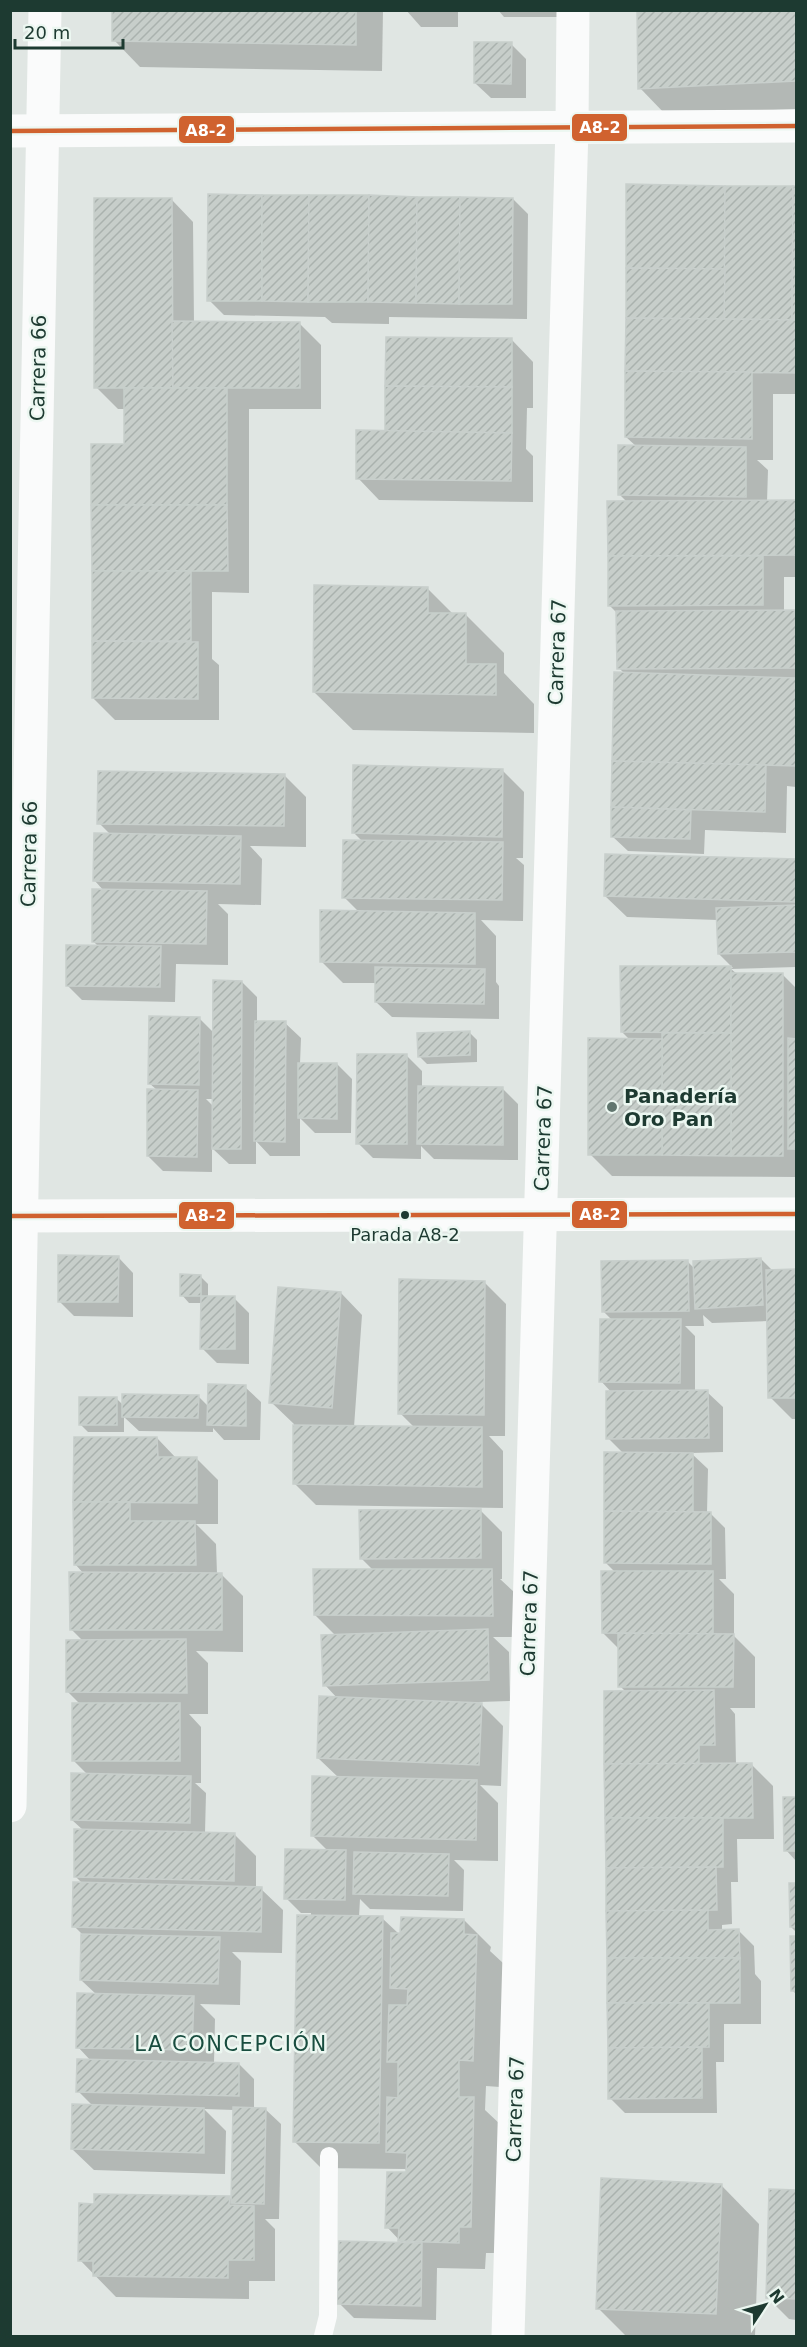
<svg xmlns="http://www.w3.org/2000/svg" width="807" height="2347" viewBox="0 0 807 2347" font-family="'DejaVu Sans',sans-serif">
  <style>
    .shadow { fill: #0003; fill-rule: evenodd }
    .building { fill: url(#building-hatch); stroke: #c8cfcc; stroke-width: 1.5 }
    .lines { fill: none; stroke-linecap: round; stroke-linejoin: round }
    .service { stroke: #fafbfb; stroke-width: 18 }
    .minor { stroke: #fafbfb; stroke-width: 33 }
    .tertiary { stroke: #fafbfb; stroke-width: 33 }
    .bus-1-casing { stroke: #ecf7f1; stroke-width: 9 }
    .bus-1 { stroke: #d0622f; stroke-width: 4.5 }
    .poi-dot { fill: #61766f; stroke: #ecf7f1; stroke-width: 2 }
    .bus-dot { fill: #1d3a31; stroke: #ecf7f1; stroke-width: 2 }
    .labels { text-anchor: middle; stroke-width: 5; stroke-linejoin: round; paint-order: stroke }
    .bus-label { font-size: 18px; fill: #1d3a31; stroke: #ecf7f1 }
    .street-label { font-size: 20px; fill: #1d3a31; stroke: #ecf7f1 }
    .poi-label { font-size: 20px; font-weight: bold; fill: #1d3a31; stroke: #ecf7f1; text-anchor: start }
    .neighbourhood-label { font-size: 21px; letter-spacing: 1.5px; fill: #184d3f; stroke: #ecf7f1 }
    .line-badge { stroke: #ecf7f1; stroke-width: 2 }
    .badge-label { font-size: 16px; text-anchor: middle; font-weight: bold; fill: #fff }
  </style>
  <defs>
    <pattern id="building-hatch" width="6" height="6" patternUnits="userSpaceOnUse" patternTransform="scale(1.5)"><rect width="6" height="6" fill="#c7ceca"/><path d="M-1 1l2-2M0 6l6-6M5 7l2-2" fill="none" stroke="#aab2ae"/></pattern>
  </defs>
  <rect width="100%" height="100%" fill="#e0e6e3"/>
  <g class="shadow">
    <polygon points="114,10 383,10 382,71 140,67 114,40"/>
    <polygon points="406,10 458,10 458,27 421,27"/>
    <polygon points="498,10 558,10 558,17 504,17"/>
    <polygon points="638,10 796,10 796,109 666,115 640,88"/>
    <polygon points="511,44 526,59 526,98 491,98 475,83"/>
    <polygon points="628,185 796,188 796,394 773,394 773,460 757,460 768,470 767,502 796,502 796,577 784,577 784,611 796,611 796,787 787,786 786,833 705,830 704,854 628,851 612,836 612,807 625,674 619,668 618,614 610,606 609,502 627,502 619,494 637,447 626,437"/>
    <polygon points="513,199 528,214 527,319 389,317 389,324 332,323 325,317 224,315 209,300"/>
    <polygon points="172,200 193,222 194,323 299,323 321,345 321,409 249,409 249,593 212,592 212,659 219,665 219,720 115,720 93,698 92,446 126,446 126,409 118,409 96,387"/>
    <polygon points="512,340 533,362 533,408 527,408 526,449 533,456 533,502 379,500 358,478 386,432"/>
    <polygon points="427,588 453,614 465,614 504,653 504,673 534,704 534,733 353,730 314,692"/>
    <polygon points="502,770 524,792 523,858 516,858 524,865 523,921 481,920 496,936 496,982 499,986 499,1019 392,1017 376,1002 376,983 343,983 321,961 359,912 344,897 362,841 354,833"/>
    <polygon points="284,775 306,797 306,847 250,846 262,859 261,905 218,904 228,914 228,965 176,964 175,1002 82,1000 67,985 99,947 93,941 104,891 95,881 111,835 99,823"/>
    <polygon points="606,855 796,861 796,967 731,969 737,974 783,975 796,988 796,1177 612,1176 590,1154 630,1040 622,1032 622,967 733,968 719,954 718,920 627,917 605,896"/>
    <path d="M 242,982 L 257,997 L 257,1023 L 285,1023 L 301,1038 L 300,1064 L 337,1064 L 352,1079 L 351,1133 L 315,1133 L 300,1118 L 300,1156 L 270,1156 L 256,1141 L 256,1164 L 229,1164 L 212,1148 L 212,1172 L 163,1171 L 148,1156 L 157,1090 L 149,1083 L 199,1018 L 214,1033 ZM 206,1099 L 214,1099 L 214,1107 Z"/>
    <polygon points="469,1032 477,1040 477,1062 427,1064 419,1056"/>
    <polygon points="407,1056 422,1071 422,1088 503,1089 518,1104 518,1160 434,1159 421,1146 421,1159 373,1158 358,1143"/>
    <polygon points="118,1257 133,1273 133,1317 74,1316 59,1301"/>
    <polygon points="761,1259 773,1271 796,1271 796,1419 792,1419 770,1397 768,1321 712,1323 703,1315 704,1326 685,1326 695,1336 695,1392 707,1392 723,1407 723,1452 691,1453 708,1469 707,1513 710,1513 725,1528 726,1579 719,1579 734,1594 734,1636 755,1657 755,1708 730,1708 735,1714 736,1765 752,1765 773,1786 774,1839 737,1839 738,1882 731,1882 732,1924 722,1925 722,1931 739,1931 754,1946 755,1974 761,1981 761,2024 724,2024 724,2062 716,2062 717,2113 625,2113 610,2098 626,1692 620,1686 619,1649 603,1633 615,1572 606,1563 624,1454 608,1438 612,1393 601,1381 612,1320 603,1311 688,1262 695,1269"/>
    <polygon points="200,1276 208,1284 208,1297 234,1298 249,1313 249,1364 217,1363 202,1348 202,1303 189,1303 182,1295"/>
    <polygon points="484,1282 506,1304 505,1436 489,1436 503,1451 503,1508 316,1505 294,1483 294,1424 271,1402 341,1293 362,1315 354,1427 415,1428 400,1413"/>
    <polygon points="245,1387 261,1402 260,1440 224,1440 213,1428 213,1432 139,1431 124,1417 124,1432 88,1432 80,1424 117,1399 123,1405 198,1396 209,1407"/>
    <polygon points="157,1438 176,1458 196,1458 218,1480 218,1524 196,1524 216,1544 217,1574 221,1574 243,1596 243,1652 196,1651 208,1663 208,1714 189,1714 201,1727 201,1783 195,1783 206,1793 205,1833 234,1834 256,1856 256,1888 261,1889 283,1910 282,1953 232,1952 241,1961 240,2005 200,2004 215,2019 214,2063 239,2064 254,2079 254,2109 265,2109 281,2124 279,2219 265,2219 275,2229 275,2281 249,2281 249,2299 116,2297 80,2260 229,2197 233,2201 234,2110 204,2109 226,2131 225,2174 94,2170 72,2149 93,2106 78,2091 91,2061 78,2047 97,1995 81,1980 83,1935 74,1926 83,1884 75,1876 83,1830 72,1820 88,1775 74,1761 80,1704 68,1692 83,1641 71,1629 84,1574 75,1564"/>
    <polygon points="480,1510 502,1532 502,1579 500,1579 514,1592 514,1637 493,1637 509,1652 510,1701 479,1702 503,1726 501,1786 480,1785 498,1803 498,1861 454,1860 464,1870 463,1911 370,1909 360,1899 359,1917 382,1918 399,1934 464,1920 491,1947 490,1951 503,1963 500,2087 486,2086 485,2110 501,2125 497,2253 486,2253 485,2269 437,2268 436,2320 354,2318 339,2303 403,2244 387,2227 410,2174 405,2169 321,2168 294,2141 311,1913 301,1913 286,1898 328,1851 313,1836 339,1778 318,1758 338,1699 325,1685 336,1636 315,1615 373,1570 361,1558"/>
    <polygon points="784,1798 796,1798 796,1861 786,1850"/>
    <polygon points="790,1885 796,1885 796,1932 791,1927"/>
    <polygon points="791,1938 796,1938 796,1994 792,1990"/>
    <polygon points="721,2185 759,2224 755,2336 626,2336 598,2308"/>
    <polygon points="770,2190 796,2191 796,2320 789,2319 768,2298"/>
  </g>
  <g class="building">
    <polygon points="112,10 356,10 356,45 112,41"/>
    <polygon points="637,10 796,10 796,81 638,89"/>
    <polygon points="474,42 512,42 511,84 474,83"/>
    <polygon points="626,184 725,186 725,269 626,268"/>
    <polygon points="725,186 793,186 792,320 724,319"/>
    <polygon points="793,186 796,186 796,320 792,320"/>
    <polygon points="208,194 262,195 262,301 207,301"/>
    <polygon points="262,195 309,195 308,302 262,301"/>
    <polygon points="309,195 369,195 368,302 308,302"/>
    <polygon points="369,195 417,197 416,303 368,302"/>
    <polygon points="417,197 460,197 459,304 416,303"/>
    <polygon points="460,197 513,198 512,304 459,304"/>
    <polygon points="94,198 172,198 173,388 94,388"/>
    <polygon points="626,268 725,269 724,319 626,318"/>
    <polygon points="626,318 796,320 796,373 625,371"/>
    <polygon points="172,321 300,322 300,388 173,388"/>
    <polygon points="386,337 512,338 512,387 385,386"/>
    <polygon points="625,371 752,372 752,439 625,437"/>
    <polygon points="385,386 512,387 512,433 385,431"/>
    <polygon points="124,388 227,388 227,505 91,505 91,444 124,444"/>
    <polygon points="356,430 512,433 511,481 356,479"/>
    <polygon points="618,445 746,447 746,497 618,495"/>
    <polygon points="796,500 796,555 608,556 607,501"/>
    <polygon points="91,505 227,505 228,571 92,571"/>
    <polygon points="608,556 763,556 763,605 608,606"/>
    <rect x="92" y="571" width="99" height="70"/>
    <polygon points="314,585 428,587 428,613 466,613 466,664 496,664 496,695 313,692"/>
    <polygon points="796,610 796,668 617,669 616,611"/>
    <polygon points="92,641 198,642 198,699 92,698"/>
    <polygon points="614,672 796,678 796,766 612,761"/>
    <polygon points="612,761 766,765 765,812 611,807"/>
    <polygon points="353,765 503,769 502,837 352,833"/>
    <polygon points="98,771 285,774 284,826 97,824"/>
    <polygon points="611,807 691,810 690,839 611,837"/>
    <polygon points="94,833 241,836 240,884 93,881"/>
    <polygon points="343,840 503,842 502,900 342,898"/>
    <polygon points="605,854 796,859 796,902 604,896"/>
    <polygon points="92,889 207,891 206,944 92,942"/>
    <polygon points="796,905 796,952 718,954 716,908"/>
    <polygon points="320,910 475,913 475,964 320,962"/>
    <polygon points="66,945 161,946 160,987 66,986"/>
    <polygon points="620,966 731,966 731,1033 621,1032"/>
    <polygon points="375,967 485,969 484,1004 375,1002"/>
    <rect x="731" y="973" width="52" height="183"/>
    <polygon points="213,980 242,981 241,1149 212,1149"/>
    <polygon points="149,1016 200,1017 199,1085 148,1084"/>
    <polygon points="255,1021 286,1021 285,1142 254,1141"/>
    <polygon points="470,1031 470,1055 418,1057 417,1033"/>
    <polygon points="662,1033 731,1033 731,1156 662,1155"/>
    <polygon points="588,1038 662,1039 662,1155 588,1155"/>
    <polygon points="788,1038 796,1039 796,1149 788,1149"/>
    <polygon points="357,1054 407,1054 407,1144 356,1144"/>
    <polygon points="298,1063 337,1063 337,1119 298,1118"/>
    <polygon points="418,1086 503,1087 503,1145 417,1144"/>
    <polygon points="147,1089 198,1090 197,1157 147,1156"/>
    <polygon points="58,1255 119,1256 118,1302 58,1302"/>
    <polygon points="761,1258 763,1305 695,1309 693,1261"/>
    <polygon points="688,1260 689,1311 602,1312 601,1261"/>
    <polygon points="796,1269 796,1398 768,1398 766,1270"/>
    <polygon points="180,1274 201,1275 201,1296 180,1296"/>
    <polygon points="399,1279 485,1281 484,1415 398,1414"/>
    <polygon points="278,1287 341,1292 332,1408 269,1403"/>
    <polygon points="201,1296 235,1296 235,1349 200,1349"/>
    <polygon points="600,1319 681,1319 680,1383 599,1382"/>
    <polygon points="208,1384 246,1385 246,1426 207,1425"/>
    <polygon points="708,1390 709,1438 606,1439 606,1391"/>
    <polygon points="122,1394 199,1395 198,1418 122,1417"/>
    <rect x="79" y="1397" width="38" height="28"/>
    <polygon points="293,1425 482,1427 482,1487 293,1484"/>
    <polygon points="74,1437 157,1437 158,1457 197,1457 197,1503 73,1502"/>
    <polygon points="604,1452 693,1453 693,1512 604,1511"/>
    <polygon points="73,1502 130,1502 130,1521 195,1521 196,1565 74,1565"/>
    <polygon points="481,1509 481,1558 360,1559 359,1510"/>
    <polygon points="604,1511 711,1512 711,1564 604,1563"/>
    <polygon points="313,1569 492,1569 493,1616 314,1615"/>
    <polygon points="601,1571 713,1571 713,1634 602,1633"/>
    <polygon points="69,1572 222,1573 222,1630 70,1630"/>
    <polygon points="488,1629 489,1680 323,1686 321,1635"/>
    <polygon points="618,1633 734,1634 733,1687 618,1687"/>
    <polygon points="186,1639 187,1693 66,1692 66,1640"/>
    <polygon points="714,1690 715,1745 699,1745 699,1764 604,1764 604,1691"/>
    <polygon points="319,1696 482,1703 479,1765 317,1758"/>
    <rect x="72" y="1703" width="108" height="58"/>
    <polygon points="752,1763 753,1818 605,1818 604,1764"/>
    <polygon points="71,1773 191,1776 190,1823 71,1820"/>
    <polygon points="312,1776 477,1780 476,1840 311,1836"/>
    <polygon points="783,1797 796,1797 796,1851 784,1851"/>
    <polygon points="605,1818 723,1818 723,1867 606,1868"/>
    <polygon points="74,1829 235,1833 234,1881 74,1877"/>
    <polygon points="285,1849 346,1850 345,1900 284,1899"/>
    <polygon points="354,1852 449,1854 448,1896 353,1894"/>
    <polygon points="716,1867 717,1910 606,1911 606,1868"/>
    <polygon points="73,1882 262,1887 261,1932 72,1927"/>
    <polygon points="789,1883 796,1883 796,1927 790,1927"/>
    <polygon points="708,1910 708,1930 739,1929 740,1958 607,1958 606,1911"/>
    <polygon points="297,1915 383,1916 379,2143 293,2142"/>
    <polygon points="401,1917 464,1919 464,1934 477,1935 473,2061 459,2060 459,2097 474,2097 471,2227 459,2227 459,2243 398,2241 399,2228 385,2228 387,2172 406,2172 407,2153 386,2152 387,2097 398,2098 398,2062 387,2062 389,2005 407,2005 408,1989 390,1988 391,1933 400,1933"/>
    <polygon points="81,1934 220,1937 218,1984 80,1980"/>
    <polygon points="790,1936 796,1936 796,1991 791,1991"/>
    <rect x="607" y="1958" width="133" height="45"/>
    <polygon points="77,1993 194,1996 192,2050 76,2048"/>
    <polygon points="607,2003 709,2003 709,2047 608,2048"/>
    <polygon points="702,2047 702,2098 608,2099 608,2048"/>
    <polygon points="77,2059 239,2063 239,2096 76,2092"/>
    <polygon points="72,2104 204,2108 204,2153 71,2149"/>
    <polygon points="233,2107 266,2108 264,2204 231,2203"/>
    <polygon points="601,2178 722,2184 716,2314 596,2309"/>
    <polygon points="769,2189 796,2190 796,2299 766,2298"/>
    <polygon points="94,2194 230,2196 229,2205 254,2206 254,2260 228,2260 228,2278 93,2276 93,2261 78,2261 79,2203 94,2204"/>
    <polygon points="339,2241 422,2243 421,2306 337,2304"/>
  </g>
  <g class="lines">
    <polyline class="service" points="323,2336 328,2316 329,2156"/>
    <g class="minor">
      <polyline points="10,131 796,126"/>
      <polyline points="10,1806 45,10"/>
      <polyline points="508,2336 572,127 573,10"/>
    </g>
    <polyline class="tertiary" points="10,1216 796,1214"/>
    <defs>
      <g id="bus-1">
        <polyline points="10,131 796,126"/>
        <polyline points="10,1216 796,1214"/>
      </g>
    </defs>
    <use href="#bus-1" class="bus-1-casing"/>
    <use href="#bus-1" class="bus-1"/>
  </g>
  <circle class="poi-dot" cx="612" cy="1107" r="6"/>
  <circle class="bus-dot" cx="405" cy="1215" r="5"/>
  <g class="labels">
    <g class="bus-label">
      <text x="405" y="1241">Parada A8-2</text>
    </g>
    <g class="street-label">
      <text transform="translate(38 368) rotate(-89)" y="7">Carrera 66</text>
      <text transform="translate(557 652) rotate(-88)" y="7">Carrera 67</text>
      <text transform="translate(29 854) rotate(-89)" y="7">Carrera 66</text>
      <text transform="translate(543 1138) rotate(-88)" y="7">Carrera 67</text>
      <text transform="translate(529 1623) rotate(-88)" y="7">Carrera 67</text>
      <text transform="translate(515 2109) rotate(-88)" y="7">Carrera 67</text>
    </g>
    <g class="poi-label">
      <text x="624" y="1103">Panadería<tspan x="624" dy="23">Oro Pan</tspan></text>
    </g>
    <g class="neighbourhood-label">
      <text x="231" y="2051">LA CONCEPCIÓN</text>
    </g>
  </g>
  <g class="line-badge">
    <rect x="571" y="113" width="57" height="29" rx="6" fill="#d0622f"/>
    <rect x="178" y="115" width="57" height="29" rx="6" fill="#d0622f"/>
    <rect x="571" y="1200" width="57" height="29" rx="6" fill="#d0622f"/>
    <rect x="178" y="1201" width="57" height="29" rx="6" fill="#d0622f"/>
  </g>
  <g class="badge-label">
    <text x="600" y="133">A8-2</text>
    <text x="206" y="136">A8-2</text>
    <text x="600" y="1220">A8-2</text>
    <text x="206" y="1221">A8-2</text>
  </g>
  <rect width="807" height="2347" fill="none" stroke="#1d3a31" stroke-width="24"/>
  <g transform="translate(765 2305) rotate(54)" stroke="#ecf7f1" stroke-width="4.5" paint-order="stroke">
  <path d="M0-4.5L10 22L0 15L-10 22Z" fill="#1d3a31"/>
  <text y="-9" font-size="16" font-weight="bold" text-anchor="middle" fill="#1d3a31">N</text>
  </g>
  <path d="M15 39v9h108v-9" fill="none" stroke="#1d3a31" stroke-width="3"/>
  <text x="24" y="39" font-size="18" fill="#1d3a31" stroke="#ecf7f1" stroke-width="4.5" paint-order="stroke">20 m</text>
</svg>
